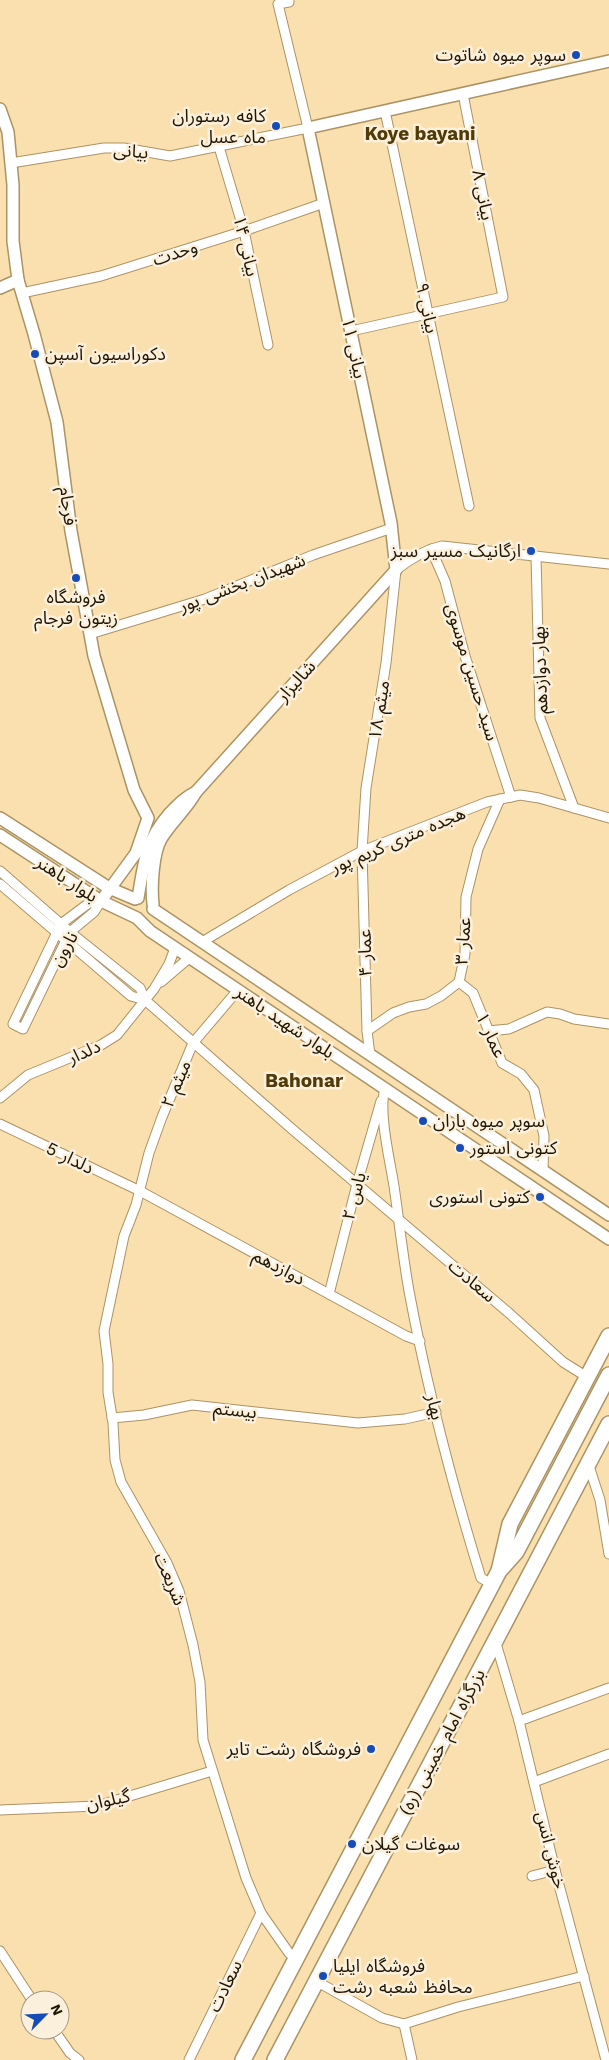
<svg xmlns="http://www.w3.org/2000/svg" width="609" height="2060" viewBox="0 0 609 2060" font-family="'Work Sans','Noto Sans Arabic',sans-serif">
  <style>
    .lines { fill: none; stroke-linecap: round; stroke-linejoin: round }
    .street-casing { stroke: #ac9364; stroke-width: 11 }
    .secondary-casing { stroke: #ac9364; stroke-width: 14 }
    .highway-casing { stroke: #ac9364; stroke-width: 18 }
    .street { stroke: #fff; stroke-width: 9 }
    .secondary { stroke: #fff; stroke-width: 11 }
    .highway { stroke: #fff; stroke-width: 15 }
    .poi-dot { fill: #164cb8; stroke: #fbf0dc; stroke-width: 2 }
    .labels { text-anchor: middle; stroke-width: 5; stroke-linejoin: round; paint-order: stroke }
    .poi-label { font-size: 18px; fill: #201604; stroke: #fbf0dc; text-anchor: end }
    .street-label { font-size: 18px; fill: #201604; stroke: #fbf0dc }
    .neighbourhood-label { font-size: 19px; font-weight: bold; fill: #523b09; stroke: #fbf0dc }
  </style>
  <rect width="100%" height="100%" fill="#fbe0af"/>
  <g class="lines">
    <defs>
      <g id="street">
        <polyline points="385,111 469,506"/>
        <polyline points="219,147 244,231 268,345"/>
        <polyline points="11,163 104,148 124,148 170,156 308,128 278,4 289,2 289,0"/>
        <polyline points="22,293 101,276 244,231 324,203"/>
        <polyline points="351,331 503,297 463,94"/>
        <polyline points="431,549 445,581 465,656 511,797"/>
        <polyline points="536,556 540,718 574,808"/>
        <polyline points="90,634 205,599 313,555 392,528"/>
        <polyline points="0,871 70,932 140,988 145,1000 292,1129 509,1313 563,1362 587,1377"/>
        <polyline points="0,884 131,996 145,1000"/>
        <polygon points="101,901 94,912 70,932 23,1029 13,1024 61,924 89,903"/>
        <polyline points="202,942 289,890 362,851 487,802 520,795 539,798 609,818"/>
        <polyline points="161,982 189,958"/>
        <polyline points="459,982 473,993 502,1063 521,1074 534,1090 544,1136 543,1171"/>
        <polyline points="238,990 193,1043 162,1117 149,1153 136,1205 124,1236 104,1331 108,1364 108,1392 113,1423 115,1460 121,1482 167,1563 179,1591 193,1645 200,1682 203,1740 246,1878 261,1913 289,1953 296,1959"/>
        <polyline points="367,1031 393,1013 409,1007 426,1004 441,996 459,982 465,954 466,897 478,849 500,799"/>
        <polyline points="488,1031 509,1029 547,1012 560,1014 574,1019 609,1024"/>
        <path d="M 370,1055 L 367,1031 L 362,851 L 366,788 L 386,663 L 396,570 C 410,559 424,550 442,546 L 609,564"/>
        <path d="M 385,1089 C 378,1111 390,1161 394,1186 C 399,1221 403,1257 409,1291 C 427,1388 452,1484 481,1578 L 492,1584"/>
        <polyline points="0,1098 28,1075 101,1045 117,1035 154,989 169,964 175,948"/>
        <polyline points="0,1124 140,1191 406,1336 420,1341"/>
        <polyline points="329,1294 357,1184 381,1101"/>
        <polyline points="112,1418 144,1415 192,1405 358,1423 405,1419 436,1412"/>
        <polyline points="588,1463 600,1500 609,1554"/>
        <polyline points="495,1640 519,1721 555,1870 606,2060"/>
        <polyline points="519,1721 609,1688"/>
        <polyline points="534,1782 609,1754"/>
        <polyline points="0,1810 97,1806 212,1771"/>
        <polyline points="532,1876 555,1870"/>
        <polyline points="0,1951 32,2000"/>
        <polyline points="316,1981 382,2018 404,2024 458,2007 584,1976"/>
        <polyline points="404,2024 412,2060"/>
        <polyline points="54,2030 70,2053 79,2060"/>
        <polyline points="189,2060 261,1913"/>
      </g>
      <g id="secondary">
        <polyline points="0,109 8,132 13,185 13,241 18,280 34,334 57,422 71,531 94,656 134,790 148,818 136,853 101,901"/>
        <polyline points="0,288 18,280"/>
        <polyline points="0,818 109,888 135,899"/>
        <polyline points="0,835 101,901 137,918 150,931 609,1239"/>
        <path d="M 138,898 C 144,863 145,842 169,814 C 178,805 184,798 196,792"/>
        <path d="M 153,904 C 151,887 153,853 161,839 C 171,822 187,809 196,792 L 396,570 L 391,523 L 308,128 L 609,61"/>
        <polyline points="153,909 609,1215"/>
      </g>
      <g id="highway">
        <polyline points="499,1571 510,1524 609,1336"/>
        <polyline points="243,2060 499,1571 516,1552 609,1375"/>
        <polyline points="275,2060 609,1424"/>
      </g>
    </defs>
    <use href="#street" class="street-casing"/>
    <use href="#secondary" class="secondary-casing"/>
    <use href="#highway" class="highway-casing"/>
    <use href="#street" class="street"/>
    <use href="#secondary" class="secondary"/>
    <use href="#highway" class="highway"/>
  </g>
  <g class="poi-dot">
    <circle cx="576" cy="55" r="5"/>
    <circle cx="276" cy="126" r="5"/>
    <circle cx="35" cy="354" r="5"/>
    <circle cx="531" cy="551" r="5"/>
    <circle cx="76" cy="578" r="5"/>
    <circle cx="423" cy="1121" r="5"/>
    <circle cx="460" cy="1148" r="5"/>
    <circle cx="540" cy="1197" r="5"/>
    <circle cx="371" cy="1749" r="5"/>
    <circle cx="352" cy="1844" r="5"/>
    <circle cx="323" cy="1976" r="5"/>
  </g>
  <g class="labels">
    <g class="poi-label">
      <text x="566" y="61">سوپر میوه شاتوت</text>
      <text x="266" y="122">کافه رستوران<tspan x="266" dy="21">ماه عسل</tspan></text>
      <text x="45" y="360" text-anchor="start">دکوراسیون آسپن</text>
      <text x="521" y="557">ارگانیک مسیر سبز</text>
      <text x="76" y="603" text-anchor="middle">فروشگاه<tspan x="76" dy="21">زیتون فرجام</tspan></text>
      <text x="433" y="1127" text-anchor="start">سوپر میوه باران</text>
      <text x="470" y="1154" text-anchor="start">کتونی استور</text>
      <text x="530" y="1203">کتونی استوری</text>
      <text x="361" y="1755">فروشگاه رشت تاير</text>
      <text x="362" y="1850" text-anchor="start">سوغات گیلان</text>
      <text x="333" y="1972" text-anchor="start">فروشگاه ایلیا<tspan x="333" dy="21">محافظ شعبه رشت</tspan></text>
    </g>
    <g class="street-label">
      <text transform="translate(131 151) rotate(5)" y="6">بیانی</text>
      <text transform="translate(483 195) rotate(79)" y="6">بیانی ۸</text>
      <text transform="translate(246 246) rotate(77)" y="6">بیانی ۱۴</text>
      <text transform="translate(175 253) rotate(-18)" y="6">وحدت</text>
      <text transform="translate(427 308) rotate(78)" y="6">بیانی ۹</text>
      <text transform="translate(354 348) rotate(78)" y="6">بیانی ۱۱</text>
      <text transform="translate(68 506) rotate(82)" y="6">فرجام</text>
      <text transform="translate(242 583) rotate(-21)" y="6">شهیدان بخشی پور</text>
      <text transform="translate(540 670) rotate(-92)" y="6">بهار دوازدهم</text>
      <text transform="translate(472 672) rotate(73)" y="6">سید حسین موسوی</text>
      <text transform="translate(296 681) rotate(-48)" y="6">شالیزار</text>
      <text transform="translate(379 710) rotate(-81)" y="6">میثم ۱۸</text>
      <text transform="translate(398 840) rotate(-23)" y="6">هجده متری کریم پور</text>
      <text transform="translate(67 879) rotate(33)" y="6">بلوار باهنر</text>
      <text transform="translate(463 941) rotate(-86)" y="6">عمار ۳</text>
      <text transform="translate(64 949) rotate(-60)" y="6">نارون</text>
      <text transform="translate(365 953) rotate(-91)" y="6">عمار ۴</text>
      <text transform="translate(285 1022) rotate(34)" y="6">بلوار شهید باهنر</text>
      <text transform="translate(491 1035) rotate(65)" y="6">عمار ۱</text>
      <text transform="translate(84 1052) rotate(-24)" y="6">دلدار</text>
      <text transform="translate(176 1084) rotate(-67)" y="6">میثم ۲</text>
      <text transform="translate(70 1158) rotate(26)" y="6">دلدار 5</text>
      <text transform="translate(354 1196) rotate(-75)" y="6">یاس ۲</text>
      <text transform="translate(279 1267) rotate(28)" y="6">دوازدهم</text>
      <text transform="translate(472 1281) rotate(40)" y="6">سعادت</text>
      <text transform="translate(435 1407) rotate(77)" y="6">بهار</text>
      <text transform="translate(235 1410) rotate(6)" y="6">بیستم</text>
      <text transform="translate(170 1579) rotate(67)" y="6">شریعت</text>
      <text transform="translate(442 1742) rotate(-62)" y="6">بزرگراه امام خمینی (ره)</text>
      <text transform="translate(108 1800) rotate(-12)" y="6">گیلوان</text>
      <text transform="translate(551 1850) rotate(76)" y="6">خوش انس</text>
      <text transform="translate(225 1986) rotate(-64)" y="6">سعادت</text>
    </g>
    <g class="neighbourhood-label">
      <text x="420" y="140">Koye bayani</text>
      <text x="304" y="1087">Bahonar</text>
    </g>
  </g>
  <g transform="translate(45 2015) rotate(66)"><circle r="24" fill="#fbf0dc" stroke="#a39986"/>
  <path d="M0-4L9 19L0 12L-9 19Z" fill="#164cb8"/>
  <text y="-8" font-size="14" font-weight="bold" text-anchor="middle" fill="#201604">N</text>
  </g>
</svg>
